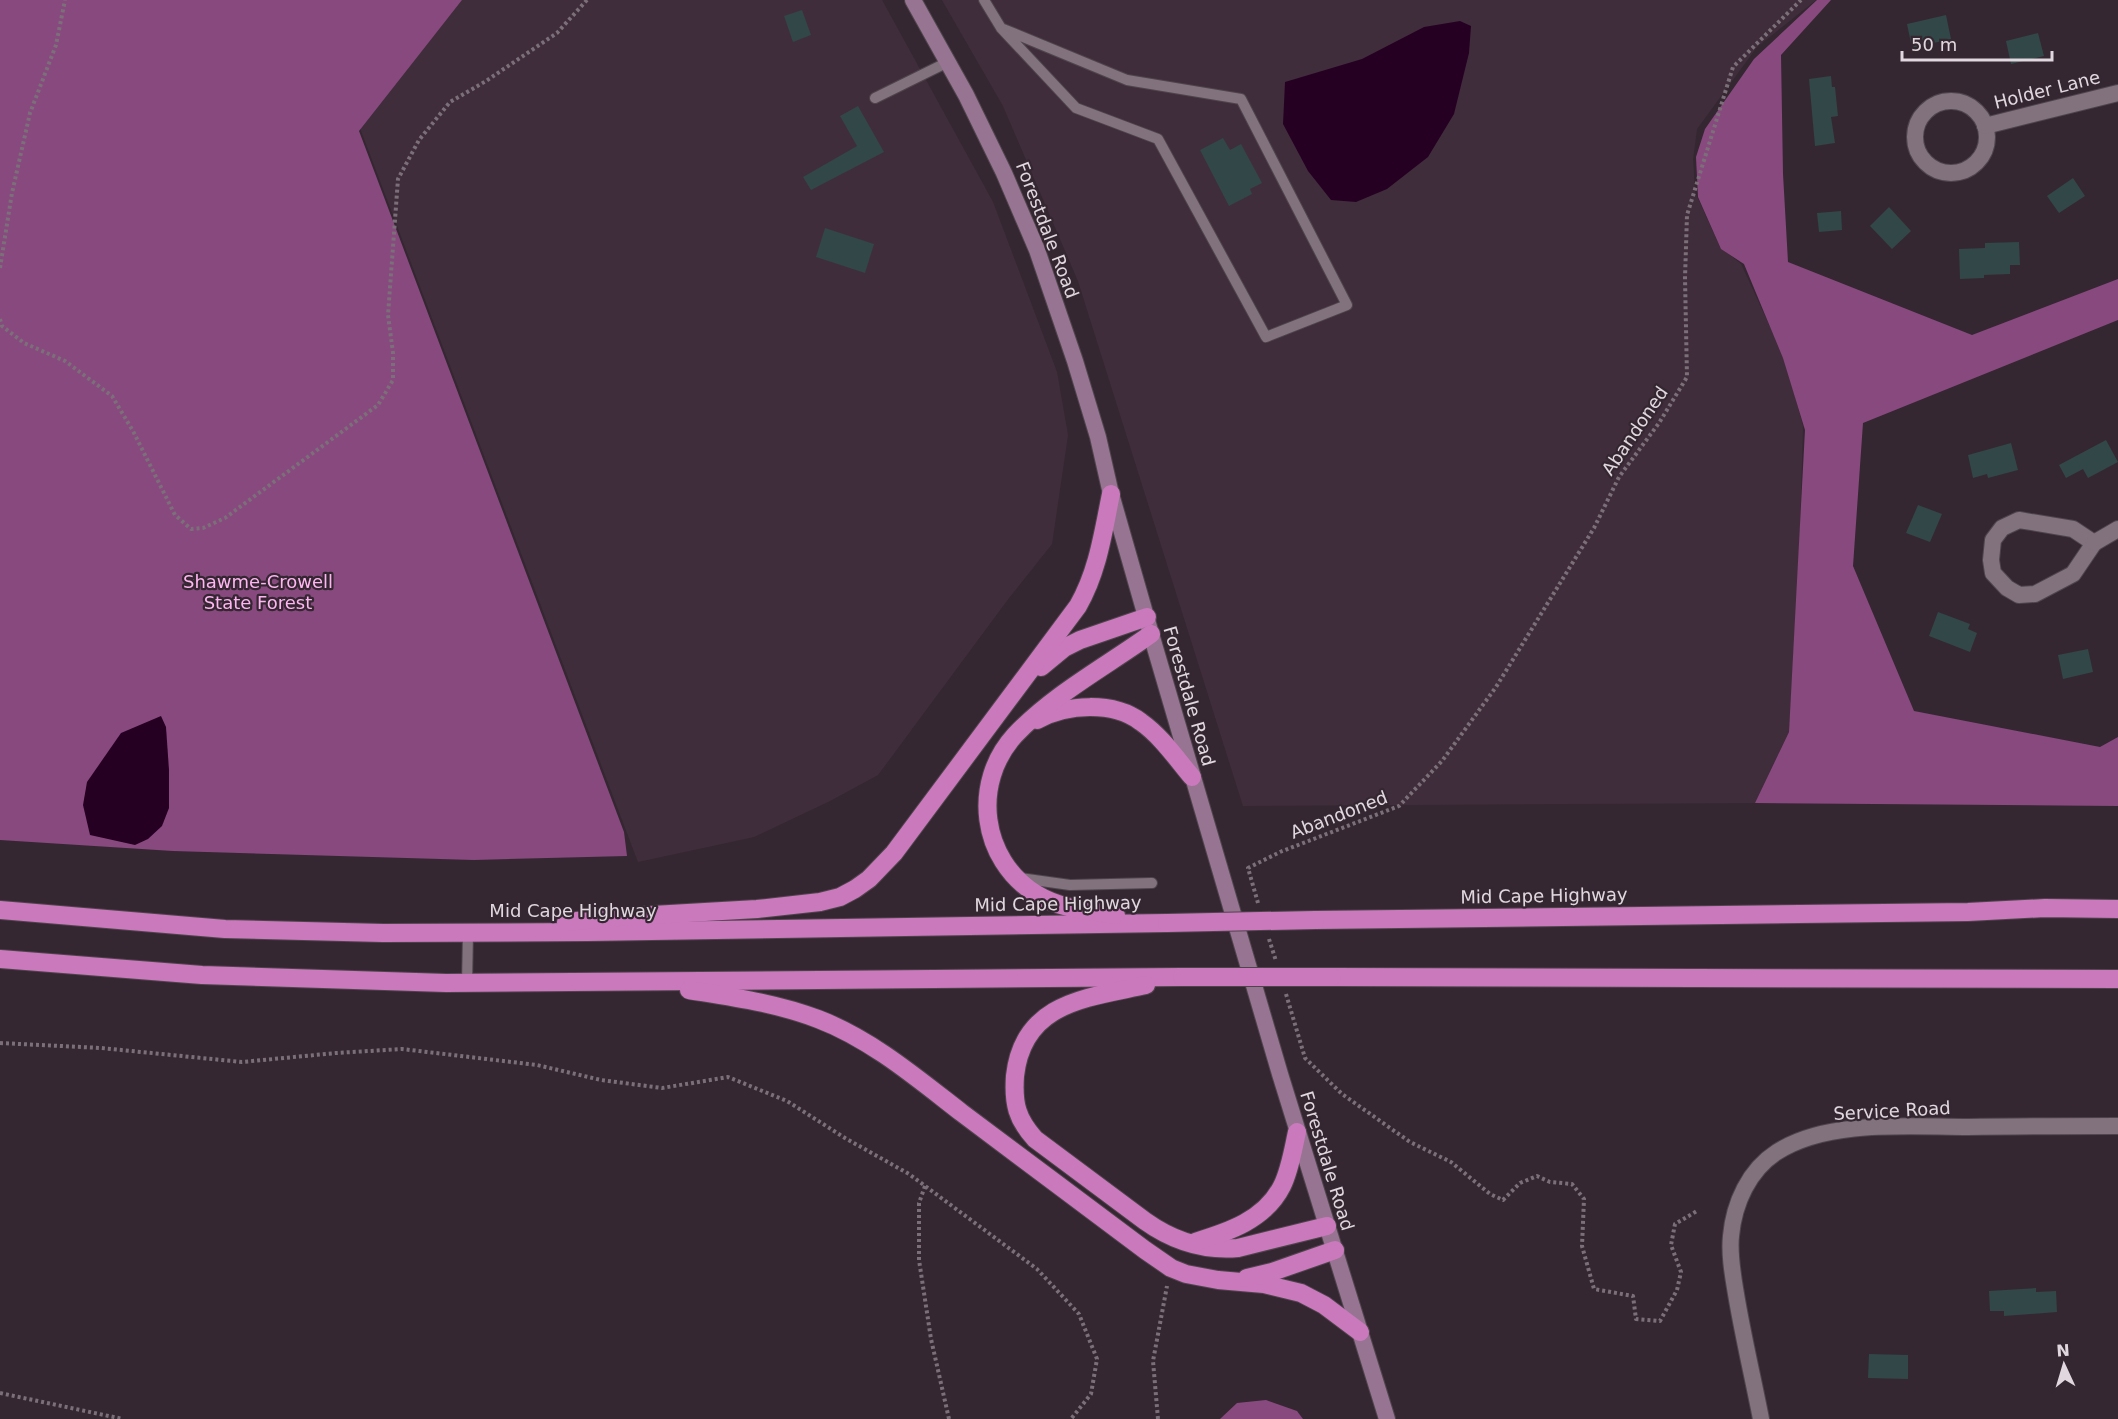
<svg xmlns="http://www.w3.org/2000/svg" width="2118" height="1419" viewBox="0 0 2118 1419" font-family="'DejaVu Sans',sans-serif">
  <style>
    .built { fill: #402d3c }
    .forest { fill: #88497e }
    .water { fill: #260022 }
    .building { fill: #324747 }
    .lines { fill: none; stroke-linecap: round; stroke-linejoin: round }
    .service-casing { stroke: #4f444c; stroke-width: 12 }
    .minor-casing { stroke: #4f444c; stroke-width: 18 }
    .tertiary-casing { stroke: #4f444c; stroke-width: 18 }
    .secondary-casing { stroke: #4f444c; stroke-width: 18 }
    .motorway-casing { stroke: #4f444c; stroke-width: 20 }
    .path { stroke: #7b7079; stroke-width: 4; stroke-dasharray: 3 3; stroke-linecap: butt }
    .service { stroke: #81727e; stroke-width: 10 }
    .minor { stroke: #81727e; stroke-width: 16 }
    .tertiary { stroke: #81727e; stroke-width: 16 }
    .secondary { stroke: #977491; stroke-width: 16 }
    .motorway { stroke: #ca79bc; stroke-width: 18 }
    .motorway-bridge-casing { stroke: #4f444c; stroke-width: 20; stroke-linecap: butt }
    .motorway-bridge { stroke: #ca79bc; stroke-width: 18 }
    .labels { text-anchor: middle; stroke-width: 4.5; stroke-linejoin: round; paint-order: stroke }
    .street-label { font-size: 18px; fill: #e0d8de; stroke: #342732 }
    .park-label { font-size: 18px; fill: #ffb5f1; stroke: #342732 }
  </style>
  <rect width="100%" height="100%" fill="#342732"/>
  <g class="built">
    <polygon points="462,0 882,0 993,202 1057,372 1068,435 1052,544 1009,598 878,775 830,801 754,837 638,862 360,128"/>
    <polygon points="942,0 1816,0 1757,47 1697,129 1693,159 1695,192 1720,247 1741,264 1785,359 1803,426 1799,563 1789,732 1755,803 1243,806 1078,281 1003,106"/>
  </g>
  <g class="forest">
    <polygon points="0,0 462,0 359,131 624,832 627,856 474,860 173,851 0,840"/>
    <polygon points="1817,0 1831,0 1781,55 1783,174 1788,262 1972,335 2118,279 2118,320 1863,423 1853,566 1914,711 2100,747 2118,737 2118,806 1755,803 1789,732 1805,430 1783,358 1744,264 1721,249 1698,197 1696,157 1705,129 1754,59"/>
    <polygon points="1266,1400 1297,1411 1303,1419 1220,1419 1237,1403"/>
  </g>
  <g class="water">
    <polygon points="1460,21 1471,26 1469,53 1454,114 1428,157 1387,189 1356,202 1331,200 1308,171 1283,124 1285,82 1362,59 1424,27"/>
    <polygon points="161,716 166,727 169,770 169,808 162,826 148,839 135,845 90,835 83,805 87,782 121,733"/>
  </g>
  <g class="building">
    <polygon points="802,10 811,35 793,42 784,16"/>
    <polygon points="1946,15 1951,39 1912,48 1907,24"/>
    <polygon points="2038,33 2044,56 2011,64 2006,41"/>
    <polygon points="1831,76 1832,87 1835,87 1838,116 1831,117 1835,143 1815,146 1809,79"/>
    <polygon points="858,106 884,152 811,190 803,177 857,146 840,116"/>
    <polygon points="1223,138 1230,150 1241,144 1262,183 1250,189 1252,194 1229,206 1200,150"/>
    <polygon points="2073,178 2085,196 2059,213 2047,196"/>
    <polygon points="1889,207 1911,231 1892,249 1870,226"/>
    <polygon points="1841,211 1842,230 1819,232 1817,213"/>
    <polygon points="825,228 874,244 865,273 816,257"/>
    <polygon points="2019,242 2020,265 2010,265 2010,274 1984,275 1984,278 1960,279 1959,249 1985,248 1985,243"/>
    <polygon points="2106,440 2118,462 2088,478 2083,469 2066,478 2059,465"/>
    <polygon points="2011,443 2018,470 1988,478 1987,474 1973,478 1968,455"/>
    <polygon points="1918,505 1942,514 1930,542 1906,533"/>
    <polygon points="1938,612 1970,624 1968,629 1977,633 1970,652 1929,636"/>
    <polygon points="2088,649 2093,672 2063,679 2058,655"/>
    <polygon points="2036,1288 2036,1292 2056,1291 2057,1312 2004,1316 2004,1311 1990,1311 1989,1291"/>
    <polygon points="1869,1354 1908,1355 1908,1379 1868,1378"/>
  </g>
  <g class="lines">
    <defs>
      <g id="service">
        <polyline points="984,0 1001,28 1076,108 1158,139 1266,337 1347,305 1241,99 1127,80 1001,28"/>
        <polyline points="875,98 948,62"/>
        <polyline points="1020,878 1070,885 1152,883"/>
        <polyline points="467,984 468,933"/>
      </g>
      <g id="minor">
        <circle cx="1951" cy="137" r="36"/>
        <polyline points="1985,126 2118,93"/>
        <polygon points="2019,520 2073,529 2094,543 2073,574 2035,594 2019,595 2007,588 1993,573 1991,560 1993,540 2002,528"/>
        <polyline points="2094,543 2118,529"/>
      </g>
      <path id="tertiary" d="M 1761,1419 C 1753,1378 1743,1336 1736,1294 C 1733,1276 1729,1255 1731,1236 C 1734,1203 1749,1170 1777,1152 C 1828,1119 1910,1127 1968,1127 C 2018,1126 2068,1126 2118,1126"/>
      <polyline id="secondary" points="913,0 966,95 1004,173 1037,250 1075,361 1098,437 1111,494 1151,634 1280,1074 1387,1419"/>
      <g id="motorway">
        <polyline points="1041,667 1064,648 1080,640 1147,617"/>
        <path d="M 1037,720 C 1067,704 1113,701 1141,722 C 1161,736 1176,758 1192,777"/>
        <polyline points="0,910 225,929 383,933 588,932 1167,923"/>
        <path d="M 1116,915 C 1089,911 1060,909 1036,894 C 981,860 971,783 1015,735 C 1054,694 1105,667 1151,634"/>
        <polyline points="1315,920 1968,912 2045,908 2118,909"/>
        <path d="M 566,922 L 618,917 L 757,909 L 820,902 L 840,897 L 855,889 L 869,879 L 894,853 L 1078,606 C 1098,571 1103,533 1111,494"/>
        <polyline points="0,959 202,975 446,983 1182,977"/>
        <polyline points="1332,977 2118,979"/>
        <path d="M 1146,985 C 1087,998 1023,1002 1015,1076 C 1013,1104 1017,1119 1035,1139 L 1145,1221 C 1173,1241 1203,1251 1238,1248 L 1327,1226"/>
        <path d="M 689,990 C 732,997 776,1003 818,1019 C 871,1039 918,1079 962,1113 C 1023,1159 1084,1204 1145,1250 L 1171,1268 L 1186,1274 L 1218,1280 L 1264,1284 L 1301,1293 L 1324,1305 L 1360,1332"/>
        <path d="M 1195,1242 C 1228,1232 1265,1220 1282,1186 C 1290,1170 1293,1150 1297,1132"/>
        <polyline points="1247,1278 1272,1272 1335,1250"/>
      </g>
    </defs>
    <use href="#service" class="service-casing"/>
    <use href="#minor" class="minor-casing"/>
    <use href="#tertiary" class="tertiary-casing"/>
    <use href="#secondary" class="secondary-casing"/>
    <use href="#motorway" class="motorway-casing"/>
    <g class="path">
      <polyline points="0,268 12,193 30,113 56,45 65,0"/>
      <polyline points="0,319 2,326 24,343 65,361 112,396 133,431 175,515 191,529 203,528 225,518 378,405 393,380 393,353 388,315 398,179 419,140 450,102 486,81 557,33 587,0"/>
      <polyline points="1258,903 1248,868 1280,852 1399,806 1442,761 1496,687 1594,528 1619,477 1659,423 1687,377 1685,278 1687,215 1733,67 1801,0"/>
      <polyline points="1269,939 1276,961"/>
      <polyline points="1286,994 1305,1058 1342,1094 1410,1142 1451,1162 1490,1194 1503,1200 1520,1183 1537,1176 1550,1182 1572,1184 1584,1199 1582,1246 1594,1289 1633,1296 1636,1319 1660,1321 1677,1290 1681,1272 1671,1245 1675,1224 1697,1211"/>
      <polyline points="0,1043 101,1048 242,1062 336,1053 402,1049 537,1065 601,1080 662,1088 728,1077 787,1101 845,1138 909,1174 1037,1269 1079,1314 1097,1359 1091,1394 1071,1419"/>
      <polyline points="925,1186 919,1203 919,1260 931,1339 949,1419"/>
      <polyline points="0,1393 123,1419"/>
      <polyline points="1158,1419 1153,1361 1167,1286"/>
    </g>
    <use href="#service" class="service"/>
    <use href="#minor" class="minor"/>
    <use href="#tertiary" class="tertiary"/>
    <use href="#secondary" class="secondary"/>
    <use href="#motorway" class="motorway"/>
    <defs>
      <g id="motorway-bridge">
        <polyline points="1167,923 1315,920"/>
        <polyline points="1182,977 1332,977"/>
      </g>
    </defs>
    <use href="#motorway-bridge" class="motorway-bridge-casing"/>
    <use href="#motorway-bridge" class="motorway-bridge"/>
  </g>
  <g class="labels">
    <g class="street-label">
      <text transform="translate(2047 90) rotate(-14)" y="6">Holder Lane</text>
      <text transform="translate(1047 230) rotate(69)" y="6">Forestdale Road</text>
      <text transform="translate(1635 431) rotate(-56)" y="6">Abandoned</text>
      <text transform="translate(1189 696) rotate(74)" y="6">Forestdale Road</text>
      <text transform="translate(1339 815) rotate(-21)" y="6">Abandoned</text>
      <text transform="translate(1544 896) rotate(-1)" y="6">Mid Cape Highway</text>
      <text transform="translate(1058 904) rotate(-1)" y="6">Mid Cape Highway</text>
      <text x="573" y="917">Mid Cape Highway</text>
      <text transform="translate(1892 1111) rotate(-3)" y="6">Service Road</text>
      <text transform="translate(1327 1161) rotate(73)" y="6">Forestdale Road</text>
    </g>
    <g class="park-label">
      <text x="258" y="588">Shawme-Crowell<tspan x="258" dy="21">State Forest</tspan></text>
    </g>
  </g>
  <g transform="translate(2064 1365) rotate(356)" stroke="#342732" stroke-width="4.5" paint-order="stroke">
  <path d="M0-4.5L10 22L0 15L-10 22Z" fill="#e0d8de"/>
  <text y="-9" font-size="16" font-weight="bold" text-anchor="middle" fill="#e0d8de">N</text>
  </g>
  <path d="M1902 51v9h150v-9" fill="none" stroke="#e0d8de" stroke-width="3"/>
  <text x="1911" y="51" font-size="18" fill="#e0d8de" stroke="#342732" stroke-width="4.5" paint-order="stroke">50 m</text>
</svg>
